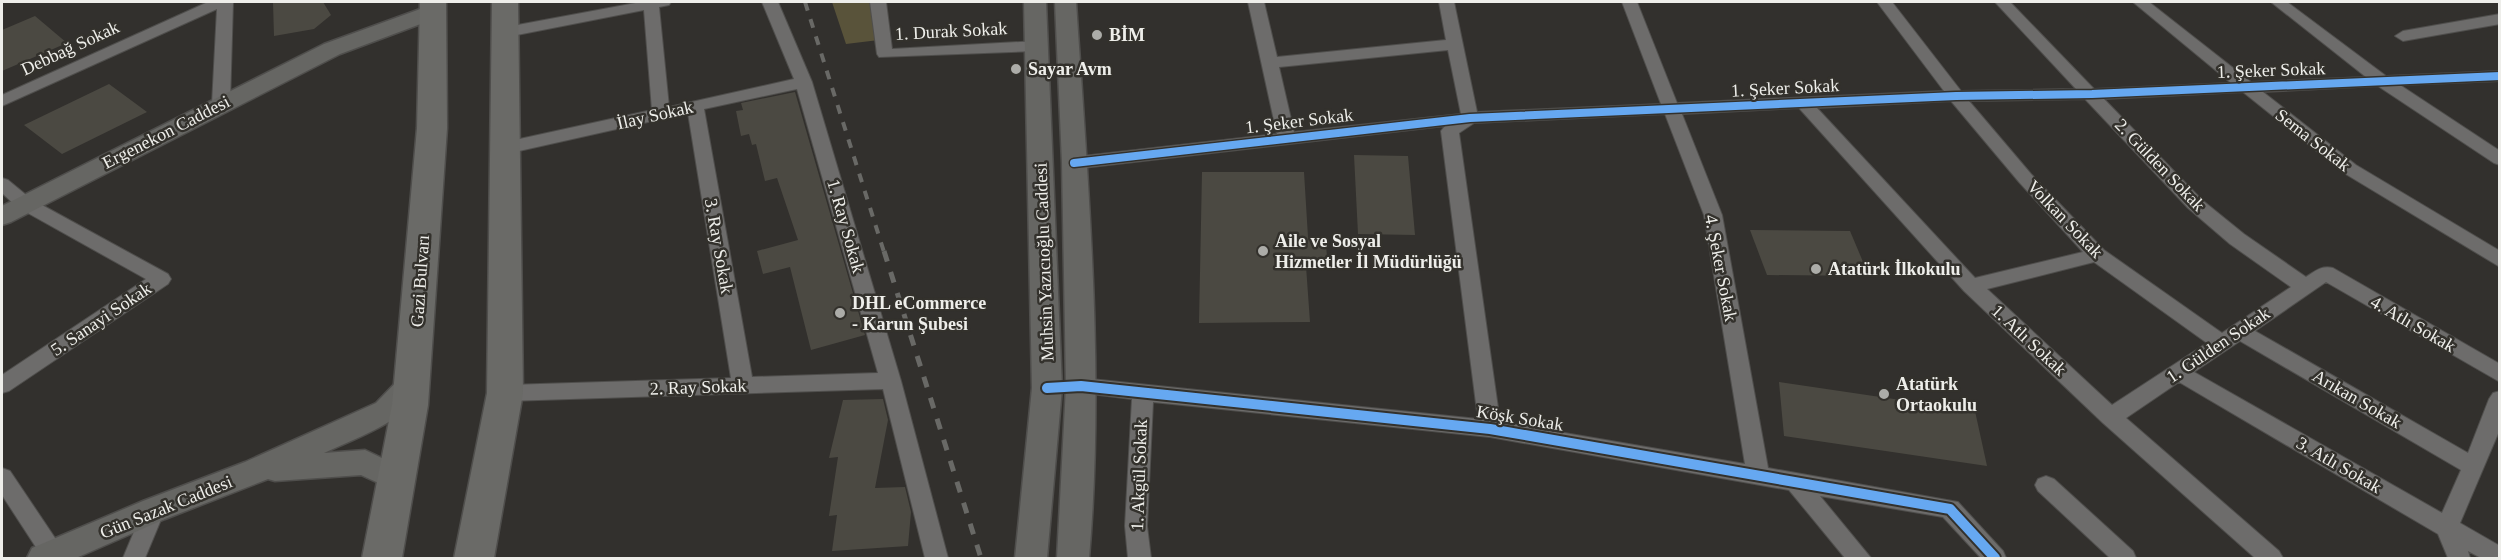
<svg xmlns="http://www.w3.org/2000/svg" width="2501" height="560" viewBox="0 0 2501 560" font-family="'Times New Roman',serif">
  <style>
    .green { fill: #59533a }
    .building { fill: #4b4942 }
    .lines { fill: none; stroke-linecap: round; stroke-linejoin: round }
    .street-casing { stroke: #4f4e4c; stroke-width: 2 }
    .secondary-casing { stroke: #4f4e4c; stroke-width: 3 }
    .highway-casing { stroke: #4f4e4c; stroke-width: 3 }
    .street { fill: #6d6c6b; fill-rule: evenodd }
    .secondary { fill: #666663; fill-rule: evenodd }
    .highway { fill: #6a6a67; fill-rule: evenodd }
    .rail-far1 { stroke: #696966; stroke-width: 4; stroke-dasharray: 9 9; stroke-linecap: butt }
    .rail { stroke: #696966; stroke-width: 5; stroke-dasharray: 11 11; stroke-linecap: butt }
    .cycleway-far1-casing { stroke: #33312c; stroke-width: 11 }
    .cycleway-casing { stroke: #33312c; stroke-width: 14 }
    .cycleway-far1 { stroke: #66a8f1; stroke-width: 8 }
    .cycleway { stroke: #66a8f1; stroke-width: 10 }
    .poi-dot { fill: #acaca8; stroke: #33312c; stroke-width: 2 }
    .labels { text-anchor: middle; stroke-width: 5; stroke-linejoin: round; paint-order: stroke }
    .street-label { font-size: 18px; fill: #eeeeea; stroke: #33312c }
    .poi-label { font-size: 18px; font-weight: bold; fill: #eeeeea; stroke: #33312c; text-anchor: start }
  </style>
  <rect width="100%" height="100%" fill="#32302d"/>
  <polygon class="green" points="832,2 871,2 879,40 846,44"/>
  <g class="building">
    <polygon points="273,2 323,2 331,15 314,29 274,36"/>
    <polygon points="35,16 67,43 2,71 2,30"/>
    <polygon points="109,84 147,112 62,154 24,125"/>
    <polygon points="795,92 865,335 811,350 790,267 763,274 757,251 798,240 777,178 765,181 756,144 752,145 749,134 741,136 736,111 743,110 741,103"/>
    <polygon points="1354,155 1408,156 1415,235 1358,234"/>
    <polygon points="1202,172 1304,172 1308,237 1325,236 1328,266 1306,266 1310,322 1199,323"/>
    <polygon points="1750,230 1850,231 1869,276 1767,275"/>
    <polygon points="1779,382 1975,411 1987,466 1784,436"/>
    <polygon points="883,399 888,420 875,488 905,487 911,512 908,546 832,551 837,515 829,516 838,457 829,458 843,400"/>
  </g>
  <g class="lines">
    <defs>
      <g id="street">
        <polygon points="208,2 233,2 230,104 227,108 215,108 212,104 217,9 2,106 2,95"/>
        <path d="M 641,2 L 671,2 L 669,5 L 659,7 L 669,107 L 794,79 L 762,2 L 778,2 L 812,82 L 901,381 L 948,558 L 925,558 L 883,389 L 505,401 L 498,399 L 494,393 L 498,387 L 505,385 L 731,378 L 688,113 L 506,154 L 500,152 L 497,148 L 500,144 L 506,142 L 652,110 L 644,10 L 507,37 L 499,32 L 507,27 ZM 797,89 L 878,373 L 752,377 L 704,109 Z"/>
        <polygon points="870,2 886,2 892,49 1037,41 1045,46 1037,51 879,57 877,54"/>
        <path d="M 1248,2 L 1264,2 L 1277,57 L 1446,40 L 1439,2 L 1454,2 L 1477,112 L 1661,104 L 1622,2 L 1637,2 L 1677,103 L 1944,91 L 1877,2 L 1892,2 L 1961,91 L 2076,89 L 1995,2 L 2010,2 L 2094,89 L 2231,83 L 2133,2 L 2149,2 L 2251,82 L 2366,77 L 2271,2 L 2287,2 L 2386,76 L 2500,71 L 2500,81 L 2400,85 L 2500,151 L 2500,165 L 2494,163 L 2378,86 L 2263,92 L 2356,165 L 2500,251 L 2500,267 L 2344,173 L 2243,92 L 2104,99 L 2202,200 L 2244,234 L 2306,277 C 2315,271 2322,265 2333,268 L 2500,364 L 2500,382 L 2326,282 L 2255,331 L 2468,453 L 2489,399 L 2493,393 L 2500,391 L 2500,429 L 2460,523 L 2500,546 L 2500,558 L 2481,558 L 2468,551 L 2470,558 L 2448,558 L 2438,534 L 2179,382 L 2126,418 L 2279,551 L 2283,558 L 2255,558 L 2103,423 L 1964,291 L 1799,108 L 1682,114 L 1722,215 L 1768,468 L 1958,502 L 2003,551 L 2006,558 L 1981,558 L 1943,517 L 1820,496 L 1871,558 L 1845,558 L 1789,490 L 1490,437 L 1153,402 L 1147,526 L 1151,558 L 1128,558 L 1125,526 L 1132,399 L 1074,392 L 1071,386 L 1074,380 L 1081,378 L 1478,419 L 1441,131 L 1445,126 L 1074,169 L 1068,167 L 1065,163 L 1068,159 L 1074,157 L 1277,134 ZM 1448,50 L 1461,114 L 1294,132 L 1279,67 ZM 2085,99 L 2188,208 L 2230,244 L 2291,287 L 2222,333 L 2104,250 L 2031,174 L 1969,101 ZM 1951,101 L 2019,182 L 2083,252 L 1975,278 L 1817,108 ZM 1665,114 L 1704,215 L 1745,464 L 1500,422 L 1459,133 L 1474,123 ZM 2094,262 L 2207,343 L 2112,405 L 1987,289 ZM 2240,341 L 2461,470 L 2442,513 L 2194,372 Z"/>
        <polygon points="2500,14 2500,24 2403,41 2395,36 2403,31"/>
        <polygon points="2,178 8,180 31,199 168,274 171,279 168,284 9,391 2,393 2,375 146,279 17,207 2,193"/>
        <polygon points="2,468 10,471 61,547 65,554 62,558 43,558 2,495"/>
        <polygon points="2046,476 2054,479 2133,551 2136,558 2110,558 2038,491 2035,485 2038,479"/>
        <polygon points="154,501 162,503 165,510 145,558 123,558 146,503"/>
      </g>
      <g id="secondary">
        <polygon points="1024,2 1046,2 1062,388 1047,558 1015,558 1032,388"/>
        <path d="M 1055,2 L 1076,2 C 1088,185 1105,376 1089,558 L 1057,558 L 1066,386 L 1062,163 Z"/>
        <polygon points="434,4 442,6 445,11 442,16 340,54 11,222 2,225 2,206 324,44"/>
        <path d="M 412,373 L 422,376 L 427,384 C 406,422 362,435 324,453 L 365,450 L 407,470 L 411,479 L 407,488 L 396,491 L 361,475 L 275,481 L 268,479 L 165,519 L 76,558 L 27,558 L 32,548 L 143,501 L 245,462 L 376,403 L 402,376 Z"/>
      </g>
      <g id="highway">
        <polygon points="420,2 446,2 447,128 428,405 402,558 362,558 392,405 417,128"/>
        <polygon points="492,2 518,2 523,393 494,558 454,558 487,393"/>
      </g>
    </defs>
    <use href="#street" class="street-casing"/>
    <use href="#secondary" class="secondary-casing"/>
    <use href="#highway" class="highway-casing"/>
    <use href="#street" class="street"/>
    <use href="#secondary" class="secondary"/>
    <use href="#highway" class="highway"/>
    <polyline class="rail-far1" points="805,2 884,252"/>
    <polyline class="rail" points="884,251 981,558"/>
    <defs>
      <polyline id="cycleway-far1" points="1074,163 1470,118 1956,96 2092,94 2500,76"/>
      <polyline id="cycleway" points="1047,388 1081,386 1490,429 1950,509 1995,558"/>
    </defs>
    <use href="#cycleway-far1" class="cycleway-far1-casing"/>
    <use href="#cycleway" class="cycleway-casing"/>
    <use href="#cycleway-far1" class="cycleway-far1"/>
    <use href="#cycleway" class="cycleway"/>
  </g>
  <g class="poi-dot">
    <circle cx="1097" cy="35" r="6"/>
    <circle cx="1016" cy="69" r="6"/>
    <circle cx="1263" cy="251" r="6"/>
    <circle cx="1816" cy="269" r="6"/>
    <circle cx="840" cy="313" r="6"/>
    <circle cx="1884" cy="394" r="6"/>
  </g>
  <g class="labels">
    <g class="street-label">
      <text transform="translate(951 31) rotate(-3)" y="6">1. Durak Sokak</text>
      <text transform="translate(70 48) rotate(-25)" y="6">Debbağ Sokak</text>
      <text transform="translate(2271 70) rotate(-2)" y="6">1. Şeker Sokak</text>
      <text transform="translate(1785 88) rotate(-3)" y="6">1. Şeker Sokak</text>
      <text transform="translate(655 115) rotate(-13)" y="6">İlay Sokak</text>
      <text transform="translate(1299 121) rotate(-7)" y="6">1. Şeker Sokak</text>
      <text transform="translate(166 132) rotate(-27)" y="6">Ergenekon Caddesi</text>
      <text transform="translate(2313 140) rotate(38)" y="6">Sema Sokak</text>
      <text transform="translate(2160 165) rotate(46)" y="6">2. Gülden Sokak</text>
      <text transform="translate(2065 219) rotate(46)" y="6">Volkan Sokak</text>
      <text transform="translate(846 226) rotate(74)" y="6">1. Ray Sokak</text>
      <text transform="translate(719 246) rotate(80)" y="6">3. Ray Sokak</text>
      <text transform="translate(1044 262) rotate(-92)" y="6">Muhsin Yazıcıoğlu Caddesi</text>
      <text transform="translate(1721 268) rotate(79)" y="6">4. Şeker Sokak</text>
      <text transform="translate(420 281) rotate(-86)" y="6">Gazi Bulvarı</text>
      <text transform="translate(101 319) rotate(-34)" y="6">5. Sanayi Sokak</text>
      <text transform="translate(2413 324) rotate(30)" y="6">4. Atlı Sokak</text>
      <text transform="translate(2029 340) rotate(43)" y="6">1. Atlı Sokak</text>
      <text transform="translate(2218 345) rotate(-34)" y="6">1. Gülden Sokak</text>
      <text transform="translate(698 387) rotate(-2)" y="6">2. Ray Sokak</text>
      <text transform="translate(2357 399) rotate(30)" y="6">Arıkan Sokak</text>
      <text transform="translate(1520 418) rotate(9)" y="6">Köşk Sokak</text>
      <text transform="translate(2339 465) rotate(30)" y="6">3. Atlı Sokak</text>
      <text transform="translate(1139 475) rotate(-88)" y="6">1. Akgül Sokak</text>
      <text transform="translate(166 507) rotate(-22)" y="6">Gün Sazak Caddesi</text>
    </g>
    <g class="poi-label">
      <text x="1109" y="41">BİM</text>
      <text x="1028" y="75">Sayar Avm</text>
      <text x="1275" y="247">Aile ve Sosyal<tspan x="1275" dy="21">Hizmetler İl Müdürlüğü</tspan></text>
      <text x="1828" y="275">Atatürk İlkokulu</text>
      <text x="852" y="309">DHL eCommerce<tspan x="852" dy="21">- Karun Şubesi</tspan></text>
      <text x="1896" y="390">Atatürk<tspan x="1896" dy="21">Ortaokulu</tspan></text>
    </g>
  </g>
  <rect width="2501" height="560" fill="none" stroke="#eeeeea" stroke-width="6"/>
</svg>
